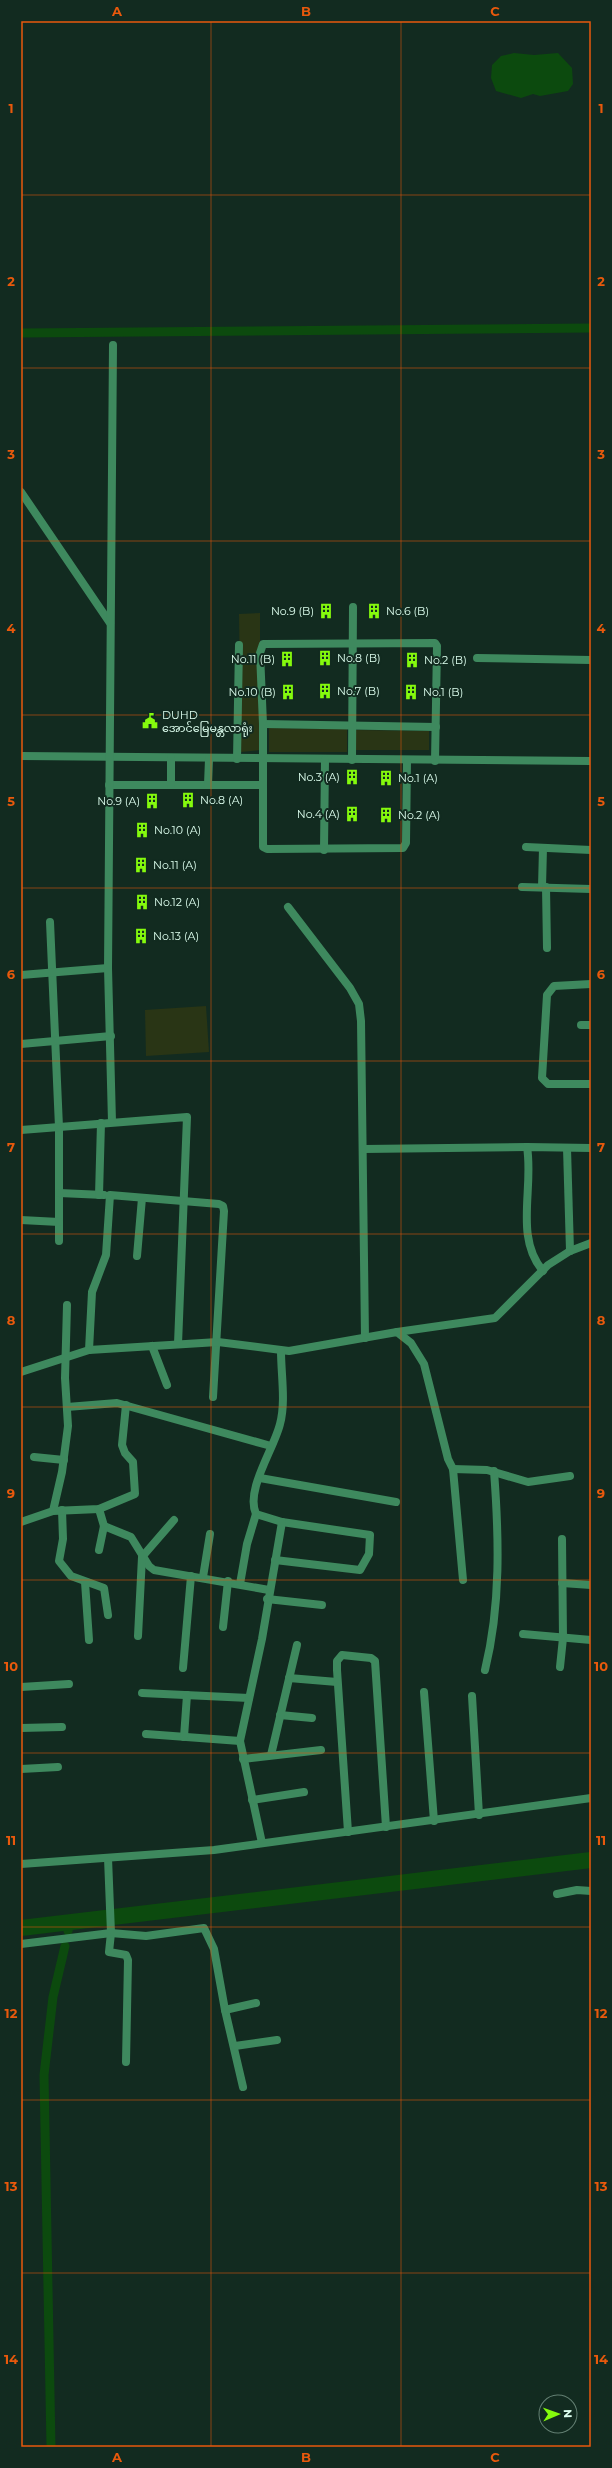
<svg xmlns="http://www.w3.org/2000/svg" width="612" height="2468" viewBox="0 0 612 2468" font-family="Montserrat,'Noto Sans Myanmar',sans-serif">
  <style>
    .green { fill: #293515 }
    .water { fill: #0c4a0e }
    .lines { fill: none; stroke-linecap: round; stroke-linejoin: round }
    .canal { stroke: #0c4a0e; stroke-width: 9 }
    .river { stroke: #0c4a0e; stroke-width: 16 }
    .street { stroke: #3e895e; stroke-width: 8 }
    .grid { fill: none; stroke: #e8590c; stroke-width: 1; stroke-opacity: 0.55 }
    .labels { text-anchor: middle; stroke-width: 4; stroke-linejoin: round; paint-order: stroke }
    .poi-label { font-size: 11px; fill: #ddfeee; stroke: #122b20; text-anchor: start }
    .neatline { fill: none; stroke: #e8590c; stroke-width: 1.5 }
    .grid-label { font-size: 13px; text-anchor: middle; font-weight: bold; fill: #e8590c }
  </style>
  <rect width="100%" height="100%" fill="#122b20"/>
  <g class="green">
    <polygon points="260,613 260,750 241,752 239,614"/>
    <polygon points="269,728 347,729 347,752 269,752"/>
    <polygon points="356,730 429,731 429,750 356,750"/>
    <polygon points="206,1006 209,1052 146,1056 145,1010"/>
  </g>
  <polygon class="water" points="514,53 534,55 558,53 572,68 573,84 568,91 540,96 533,94 521,98 496,91 491,78 492,65 501,56"/>
  <g class="lines">
    <g class="canal">
      <polyline points="21,333 591,328"/>
      <polyline points="68,1931 70,1922"/>
      <polyline points="51,2447 44,2075 53,1997 65,1946"/>
    </g>
    <polyline class="river" points="21,1928 591,1860"/>
    <g class="street">
      <polyline points="21,492 110,623"/>
      <polyline points="477,658 591,660"/>
      <polyline points="263,724 436,727"/>
      <polyline points="21,756 591,761"/>
      <polyline points="237,759 239,645"/>
      <polyline points="352,760 353,607"/>
      <polyline points="407,761 406,843 403,848 267,849 263,847 263,724 260,653 263,644 435,643 437,646 435,761"/>
      <polyline points="109,785 263,785"/>
      <polyline points="171,785 171,758"/>
      <polyline points="208,785 209,759"/>
      <polyline points="526,847 591,850"/>
      <polyline points="324,850 325,760"/>
      <polyline points="522,887 591,889"/>
      <polyline points="542,887 543,848"/>
      <polyline points="546,887 547,948"/>
      <polyline points="288,907 350,988 359,1004 361,1021 365,1338"/>
      <polyline points="50,922 59,1127 59,1241"/>
      <polyline points="21,975 108,968"/>
      <polyline points="591,984 554,986 547,995 542,1078 548,1084 591,1084"/>
      <polyline points="581,1025 591,1025"/>
      <polyline points="21,1044 111,1036"/>
      <polyline points="112,1122 108,968 113,345"/>
      <polyline points="21,1130 187,1117 178,1344"/>
      <polyline points="567,1148 570,1251"/>
      <polyline points="364,1149 527,1147"/>
      <polyline points="59,1193 104,1195"/>
      <polyline points="99,1195 101,1123"/>
      <polyline points="21,1220 59,1222"/>
      <polyline points="137,1256 142,1198"/>
      <path d="M 543,1271 C 514,1237 534,1188 527,1147 L 591,1148"/>
      <polyline points="397,1332 495,1318 548,1265 570,1251 591,1243"/>
      <polyline points="152,1346 167,1385"/>
      <polyline points="89,1350 92,1292 106,1255 110,1195 219,1204 223,1206 224,1211 213,1397"/>
      <polyline points="21,1372 89,1350 218,1342 289,1351 397,1332 411,1343 424,1364 448,1459 453,1469 463,1580"/>
      <polyline points="67,1407 117,1403 271,1446"/>
      <polyline points="34,1457 64,1460"/>
      <polyline points="453,1469 487,1470 528,1482 570,1476"/>
      <polyline points="260,1478 396,1502"/>
      <polyline points="62,1510 63,1539 59,1561 71,1576 104,1588 108,1615"/>
      <polyline points="53,1511 99,1509 135,1494 133,1462 125,1453 122,1445 126,1405"/>
      <polyline points="21,1522 53,1511 62,1472 68,1426 65,1378 67,1305"/>
      <polyline points="104,1526 131,1537 149,1566 154,1570 269,1590"/>
      <polyline points="99,1550 104,1526 99,1509"/>
      <path d="M 275,1560 L 360,1570 L 369,1554 L 370,1535 L 282,1522 L 256,1514 C 245,1490 274,1449 280,1424 C 286,1402 281,1374 281,1351"/>
      <polyline points="203,1577 210,1534"/>
      <polyline points="85,1582 89,1640"/>
      <polyline points="562,1583 591,1585"/>
      <polyline points="240,1584 247,1544 256,1514"/>
      <polyline points="267,1599 322,1605"/>
      <polyline points="223,1627 228,1581"/>
      <polyline points="523,1634 591,1640"/>
      <polyline points="138,1636 142,1557 174,1520"/>
      <polyline points="560,1667 563,1638 562,1539"/>
      <polyline points="183,1668 191,1576"/>
      <path d="M 485,1670 C 501,1605 499,1537 494,1471"/>
      <polyline points="289,1678 337,1682"/>
      <polyline points="21,1687 69,1684"/>
      <polyline points="424,1692 434,1821"/>
      <polyline points="142,1693 249,1698"/>
      <polyline points="472,1696 479,1815"/>
      <polyline points="280,1715 312,1718"/>
      <polyline points="21,1728 62,1727"/>
      <polyline points="146,1734 240,1741"/>
      <polyline points="184,1737 187,1695"/>
      <polyline points="271,1755 297,1645"/>
      <polyline points="243,1759 321,1750"/>
      <polyline points="21,1769 58,1767"/>
      <polyline points="252,1800 304,1792"/>
      <polyline points="348,1832 337,1670 337,1661 342,1655 371,1658 375,1661 386,1827"/>
      <polyline points="262,1843 240,1741 262,1639 282,1522"/>
      <polyline points="108,1858 111,1933 109,1952 126,1955 128,1960 126,2062"/>
      <polyline points="21,1864 214,1850 591,1798"/>
      <polyline points="557,1894 577,1890 591,1891"/>
      <polyline points="21,1944 111,1933 146,1936 204,1928 214,1949 225,2010 243,2087"/>
      <polyline points="225,2010 256,2003"/>
      <polyline points="235,2046 277,2040"/>
    </g>
  </g>
  <path class="grid" d="M 211,21 L 211,2447M 401,21 L 401,2447M 21,195 L 591,195M 21,368 L 591,368M 21,541 L 591,541M 21,715 L 591,715M 21,888 L 591,888M 21,1061 L 591,1061M 21,1234 L 591,1234M 21,1407 L 591,1407M 21,1580 L 591,1580M 21,1753 L 591,1753M 21,1927 L 591,1927M 21,2100 L 591,2100M 21,2273 L 591,2273"/>
  <defs>
    <symbol id="building-bare" viewBox="-9 -9 18 18"><path d="M-4-6H4V6H1V3H-1V6H-4ZM-2.5-4.3h1.7v1.8h-1.7ZM.8-4.3h1.7v1.8H.8ZM-2.5-1h1.7V.8h-1.7ZM.8-1h1.7V.8H.8Z" fill="#85fa0d" stroke="#122b20" stroke-width="2.5" paint-order="stroke"/></symbol>
    <symbol id="civic-bare" viewBox="-9 -9 18 18"><path d="M-.6-6.5H3V-4.5H.6V-3L4-1V1h2V6H-6V1h2V-1L-.6-3ZM-1.2 2.5V6h2.4V2.5Z" fill="#85fa0d" stroke="#122b20" stroke-width="2.5" paint-order="stroke"/></symbol>
  </defs>
  <g fill-rule="evenodd">
    <use href="#building-bare" x="315" y="600" width="22" height="22"/>
    <use href="#building-bare" x="363" y="600" width="22" height="22"/>
    <use href="#building-bare" x="314" y="647" width="22" height="22"/>
    <use href="#building-bare" x="276" y="648" width="22" height="22"/>
    <use href="#building-bare" x="401" y="649" width="22" height="22"/>
    <use href="#building-bare" x="314" y="680" width="22" height="22"/>
    <use href="#building-bare" x="277" y="681" width="22" height="22"/>
    <use href="#building-bare" x="400" y="681" width="22" height="22"/>
    <use href="#civic-bare" x="139" y="710" width="22" height="22"/>
    <use href="#building-bare" x="341" y="766" width="22" height="22"/>
    <use href="#building-bare" x="375" y="767" width="22" height="22"/>
    <use href="#building-bare" x="177" y="789" width="22" height="22"/>
    <use href="#building-bare" x="141" y="790" width="22" height="22"/>
    <use href="#building-bare" x="341" y="803" width="22" height="22"/>
    <use href="#building-bare" x="375" y="804" width="22" height="22"/>
    <use href="#building-bare" x="131" y="819" width="22" height="22"/>
    <use href="#building-bare" x="130" y="854" width="22" height="22"/>
    <use href="#building-bare" x="131" y="891" width="22" height="22"/>
    <use href="#building-bare" x="130" y="925" width="22" height="22"/>
  </g>
  <g class="labels">
    <g class="poi-label">
      <text x="314" y="615" text-anchor="end">No.9 (B)</text>
      <text x="386" y="615">No.6 (B)</text>
      <text x="337" y="662">No.8 (B)</text>
      <text x="275" y="663" text-anchor="end">No.11 (B)</text>
      <text x="424" y="664">No.2 (B)</text>
      <text x="337" y="695">No.7 (B)</text>
      <text x="276" y="696" text-anchor="end">No.10 (B)</text>
      <text x="423" y="696">No.1 (B)</text>
      <text x="162" y="719">DUHD<tspan x="162" dy="13">အောင်မြေမန္တလာရုံး</tspan></text>
      <text x="340" y="781" text-anchor="end">No.3 (A)</text>
      <text x="398" y="782">No.1 (A)</text>
      <text x="200" y="804">No.8 (A)</text>
      <text x="140" y="805" text-anchor="end">No.9 (A)</text>
      <text x="340" y="818" text-anchor="end">No.4 (A)</text>
      <text x="398" y="819">No.2 (A)</text>
      <text x="154" y="834">No.10 (A)</text>
      <text x="153" y="869">No.11 (A)</text>
      <text x="154" y="906">No.12 (A)</text>
      <text x="153" y="940">No.13 (A)</text>
    </g>
  </g>
  <rect width="612" height="2468" fill="none" stroke="#122b20" stroke-width="44"/>
  <g transform="translate(558 2414) rotate(88)"><circle r="19" fill="#122b20" stroke="#637f72"/>
  <path d="M0-3L7 15L0 10L-7 15Z" fill="#85fa0d"/>
  <text y="-6" font-size="11" font-weight="bold" text-anchor="middle" fill="#ddfeee">N</text>
  </g>
  <rect x="22" y="22" width="568" height="2424" class="neatline"/>
  <g class="grid-label">
    <text x="117" y="16">A</text>
    <text x="306" y="16">B</text>
    <text x="495" y="16">C</text>
    <text x="11" y="113">1</text>
    <text x="601" y="113">1</text>
    <text x="11" y="286">2</text>
    <text x="601" y="286">2</text>
    <text x="11" y="459">3</text>
    <text x="601" y="459">3</text>
    <text x="11" y="633">4</text>
    <text x="601" y="633">4</text>
    <text x="11" y="806">5</text>
    <text x="601" y="806">5</text>
    <text x="11" y="979">6</text>
    <text x="601" y="979">6</text>
    <text x="11" y="1152">7</text>
    <text x="601" y="1152">7</text>
    <text x="11" y="1325">8</text>
    <text x="601" y="1325">8</text>
    <text x="11" y="1498">9</text>
    <text x="601" y="1498">9</text>
    <text x="11" y="1671">10</text>
    <text x="601" y="1671">10</text>
    <text x="11" y="1845">11</text>
    <text x="601" y="1845">11</text>
    <text x="11" y="2018">12</text>
    <text x="601" y="2018">12</text>
    <text x="11" y="2191">13</text>
    <text x="601" y="2191">13</text>
    <text x="11" y="2364">14</text>
    <text x="601" y="2364">14</text>
    <text x="117" y="2462">A</text>
    <text x="306" y="2462">B</text>
    <text x="495" y="2462">C</text>
  </g>
</svg>
